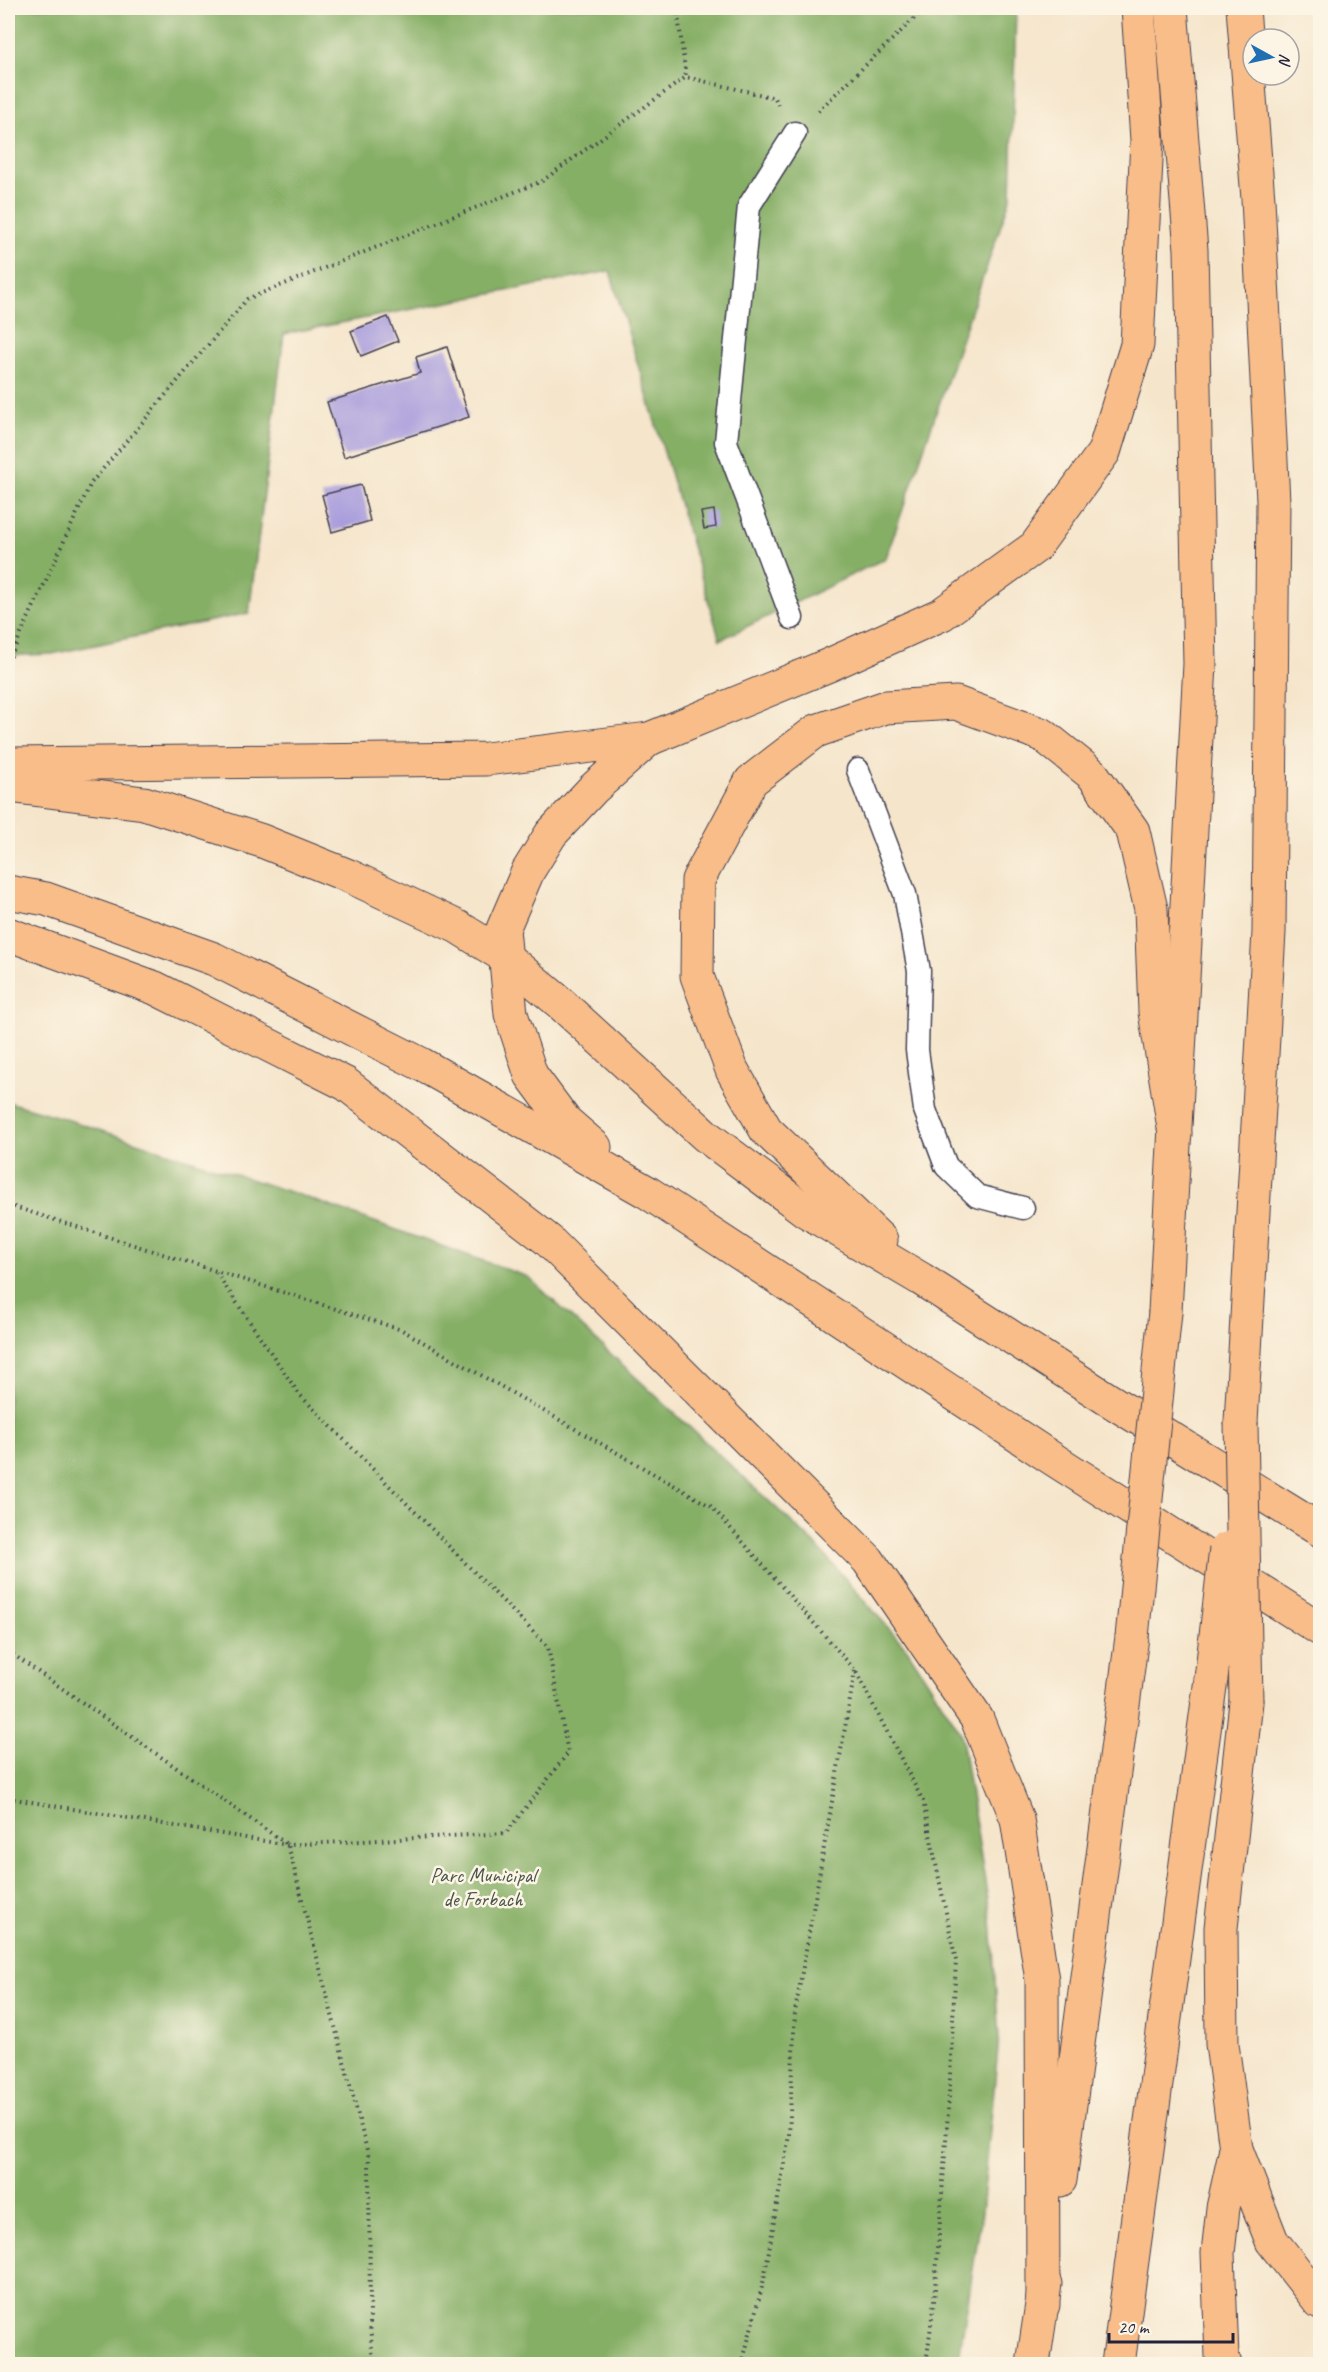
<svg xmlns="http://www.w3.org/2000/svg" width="1328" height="2372" viewBox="0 0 1328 2372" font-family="Caveat,sans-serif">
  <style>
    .forest { fill: #86af66; stroke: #546850; stroke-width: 1.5 }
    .building { fill: #a79bdc }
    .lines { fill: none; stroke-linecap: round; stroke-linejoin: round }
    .lane-casing { stroke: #423f51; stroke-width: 25 }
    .highway-casing { stroke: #423f51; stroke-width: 35 }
    .path { stroke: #423f51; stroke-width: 4; stroke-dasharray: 1.5 4.5; stroke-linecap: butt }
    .lane { stroke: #fff; stroke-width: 22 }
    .highway { stroke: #f8bd89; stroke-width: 33 }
    .highway-bridge-casing { stroke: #423f51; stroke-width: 35; stroke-linecap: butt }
    .highway-bridge { stroke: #f8bd89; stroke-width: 33 }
    .labels { text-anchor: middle; stroke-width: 5; stroke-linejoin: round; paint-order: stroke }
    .park-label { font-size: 21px; fill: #4a554c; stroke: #fcf5e5 }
  </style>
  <rect width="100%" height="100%" fill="#fcf5e5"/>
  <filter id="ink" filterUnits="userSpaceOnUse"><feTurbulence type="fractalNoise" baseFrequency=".0167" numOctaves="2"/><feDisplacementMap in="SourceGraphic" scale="12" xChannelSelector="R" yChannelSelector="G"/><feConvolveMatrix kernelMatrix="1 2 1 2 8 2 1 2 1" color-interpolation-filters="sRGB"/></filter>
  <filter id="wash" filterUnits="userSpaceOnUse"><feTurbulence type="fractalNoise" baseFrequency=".008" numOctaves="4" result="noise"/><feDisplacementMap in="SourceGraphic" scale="24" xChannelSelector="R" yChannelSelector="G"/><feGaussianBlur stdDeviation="1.35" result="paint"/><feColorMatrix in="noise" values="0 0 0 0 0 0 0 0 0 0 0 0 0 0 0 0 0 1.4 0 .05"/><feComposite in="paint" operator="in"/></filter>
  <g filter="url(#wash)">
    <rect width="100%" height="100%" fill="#f5e5cb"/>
    <g class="forest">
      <polygon points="8,8 1016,8 1011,196 886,558 720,640 610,271 284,334 249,613 52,654 8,656"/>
      <polygon points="8,1102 63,1118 299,1195 528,1277 814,1543 907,1649 961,1733 991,1919 999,2038 982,2212 958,2364 8,2364"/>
    </g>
    <g id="blocks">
      <g class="building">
        <polygon points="388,317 398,341 361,356 351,331"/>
        <polygon points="447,347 469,417 344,457 327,402 420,373 416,357"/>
        <polygon points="361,485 370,521 332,532 322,495"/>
        <polygon points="714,510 716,527 704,529 701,512"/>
      </g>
    </g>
  </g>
  <g filter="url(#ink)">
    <use href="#blocks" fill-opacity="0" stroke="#423f51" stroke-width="1.5"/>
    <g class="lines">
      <defs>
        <g id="lane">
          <polyline points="792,618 726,442 749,206 795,133"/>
          <polyline points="858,770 905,894 919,971 917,1050 925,1110 946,1166 977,1196 1023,1208"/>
        </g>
        <g id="highway">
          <polyline points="8,764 486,759 649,739 829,665 942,614 1035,547 1104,452 1137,345 1147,140 1138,8"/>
          <polyline points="8,786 144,803 262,841 349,876 458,927 504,956 558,1001 706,1136 806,1211 921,1279 1109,1400 1320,1530"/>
          <polyline points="8,892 46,899 214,959 421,1064 647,1192 1053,1459 1320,1629"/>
          <polyline points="8,934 155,988 346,1084 548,1240 868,1560 977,1719 1017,1819 1042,1980 1043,2305"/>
          <polyline points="595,1147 565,1121 531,1075 511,1014 503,929 528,871 551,834 593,789 649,739"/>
          <polyline points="881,1240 766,1130 732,1070 697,976 698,880 751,781 816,731 886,707 956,703 1043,735 1093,775 1133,831 1151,909 1155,1012 1175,1134"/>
          <polyline points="1165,1312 1200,664 1191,250 1171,8"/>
          <polyline points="1241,1422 1269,932 1273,501 1258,199 1243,8"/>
          <polyline points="1246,1702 1221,1928 1222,2044 1236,2149 1272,2241 1320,2302"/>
          <polyline points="1060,2180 1132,1637"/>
          <polyline points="1033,2364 1045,2284"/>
          <polyline points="1118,2364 1211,1679"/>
          <polyline points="1225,2364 1222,2357 1218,2253 1223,2208 1236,2149"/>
        </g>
      </defs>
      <use href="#lane" class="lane-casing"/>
      <use href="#highway" class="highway-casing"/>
      <g class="path">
        <polyline points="677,8 686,77"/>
        <polyline points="818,111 925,8"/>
        <polyline points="8,662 91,483 247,299 542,181 686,77 775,98 778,105"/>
        <polyline points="8,1205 402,1330 712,1507 855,1670 923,1801 956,1961 948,2113 934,2302 926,2364"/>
        <polyline points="8,1651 288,1845 369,2158 370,2323 373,2364"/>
        <polyline points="8,1798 288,1845 506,1833 568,1753 548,1647 299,1394 215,1271"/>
        <polyline points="742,2364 764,2279 789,2135 795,2012 855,1671"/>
      </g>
      <use href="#lane" class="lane"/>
      <use href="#highway" class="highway"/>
      <defs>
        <g id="highway-bridge">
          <polyline points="1241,1422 1246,1702"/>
          <polyline points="1132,1637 1165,1312"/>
          <polyline points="1211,1679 1226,1549"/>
        </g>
      </defs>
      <use href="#highway-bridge" class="highway-bridge-casing"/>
      <use href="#highway-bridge" class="highway-bridge"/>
    </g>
  </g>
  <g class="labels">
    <g class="park-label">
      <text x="483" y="1882">Parc Municipal<tspan x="483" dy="24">de Forbach</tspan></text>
    </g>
  </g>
  <rect width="1328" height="2372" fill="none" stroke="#fcf5e5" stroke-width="30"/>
  <g transform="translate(1271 57) rotate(98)"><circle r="28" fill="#fcf5e5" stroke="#a5a1a1" stroke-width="1.5"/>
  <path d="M0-4.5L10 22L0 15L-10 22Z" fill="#1f6fb2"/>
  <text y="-9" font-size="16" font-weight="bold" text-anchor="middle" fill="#22223b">N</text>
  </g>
  <path d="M1109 2333v9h124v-9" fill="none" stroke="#22223b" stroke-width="3"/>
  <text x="1118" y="2333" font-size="18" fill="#22223b" stroke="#fcf5e5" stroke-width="4.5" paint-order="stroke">20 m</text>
</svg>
